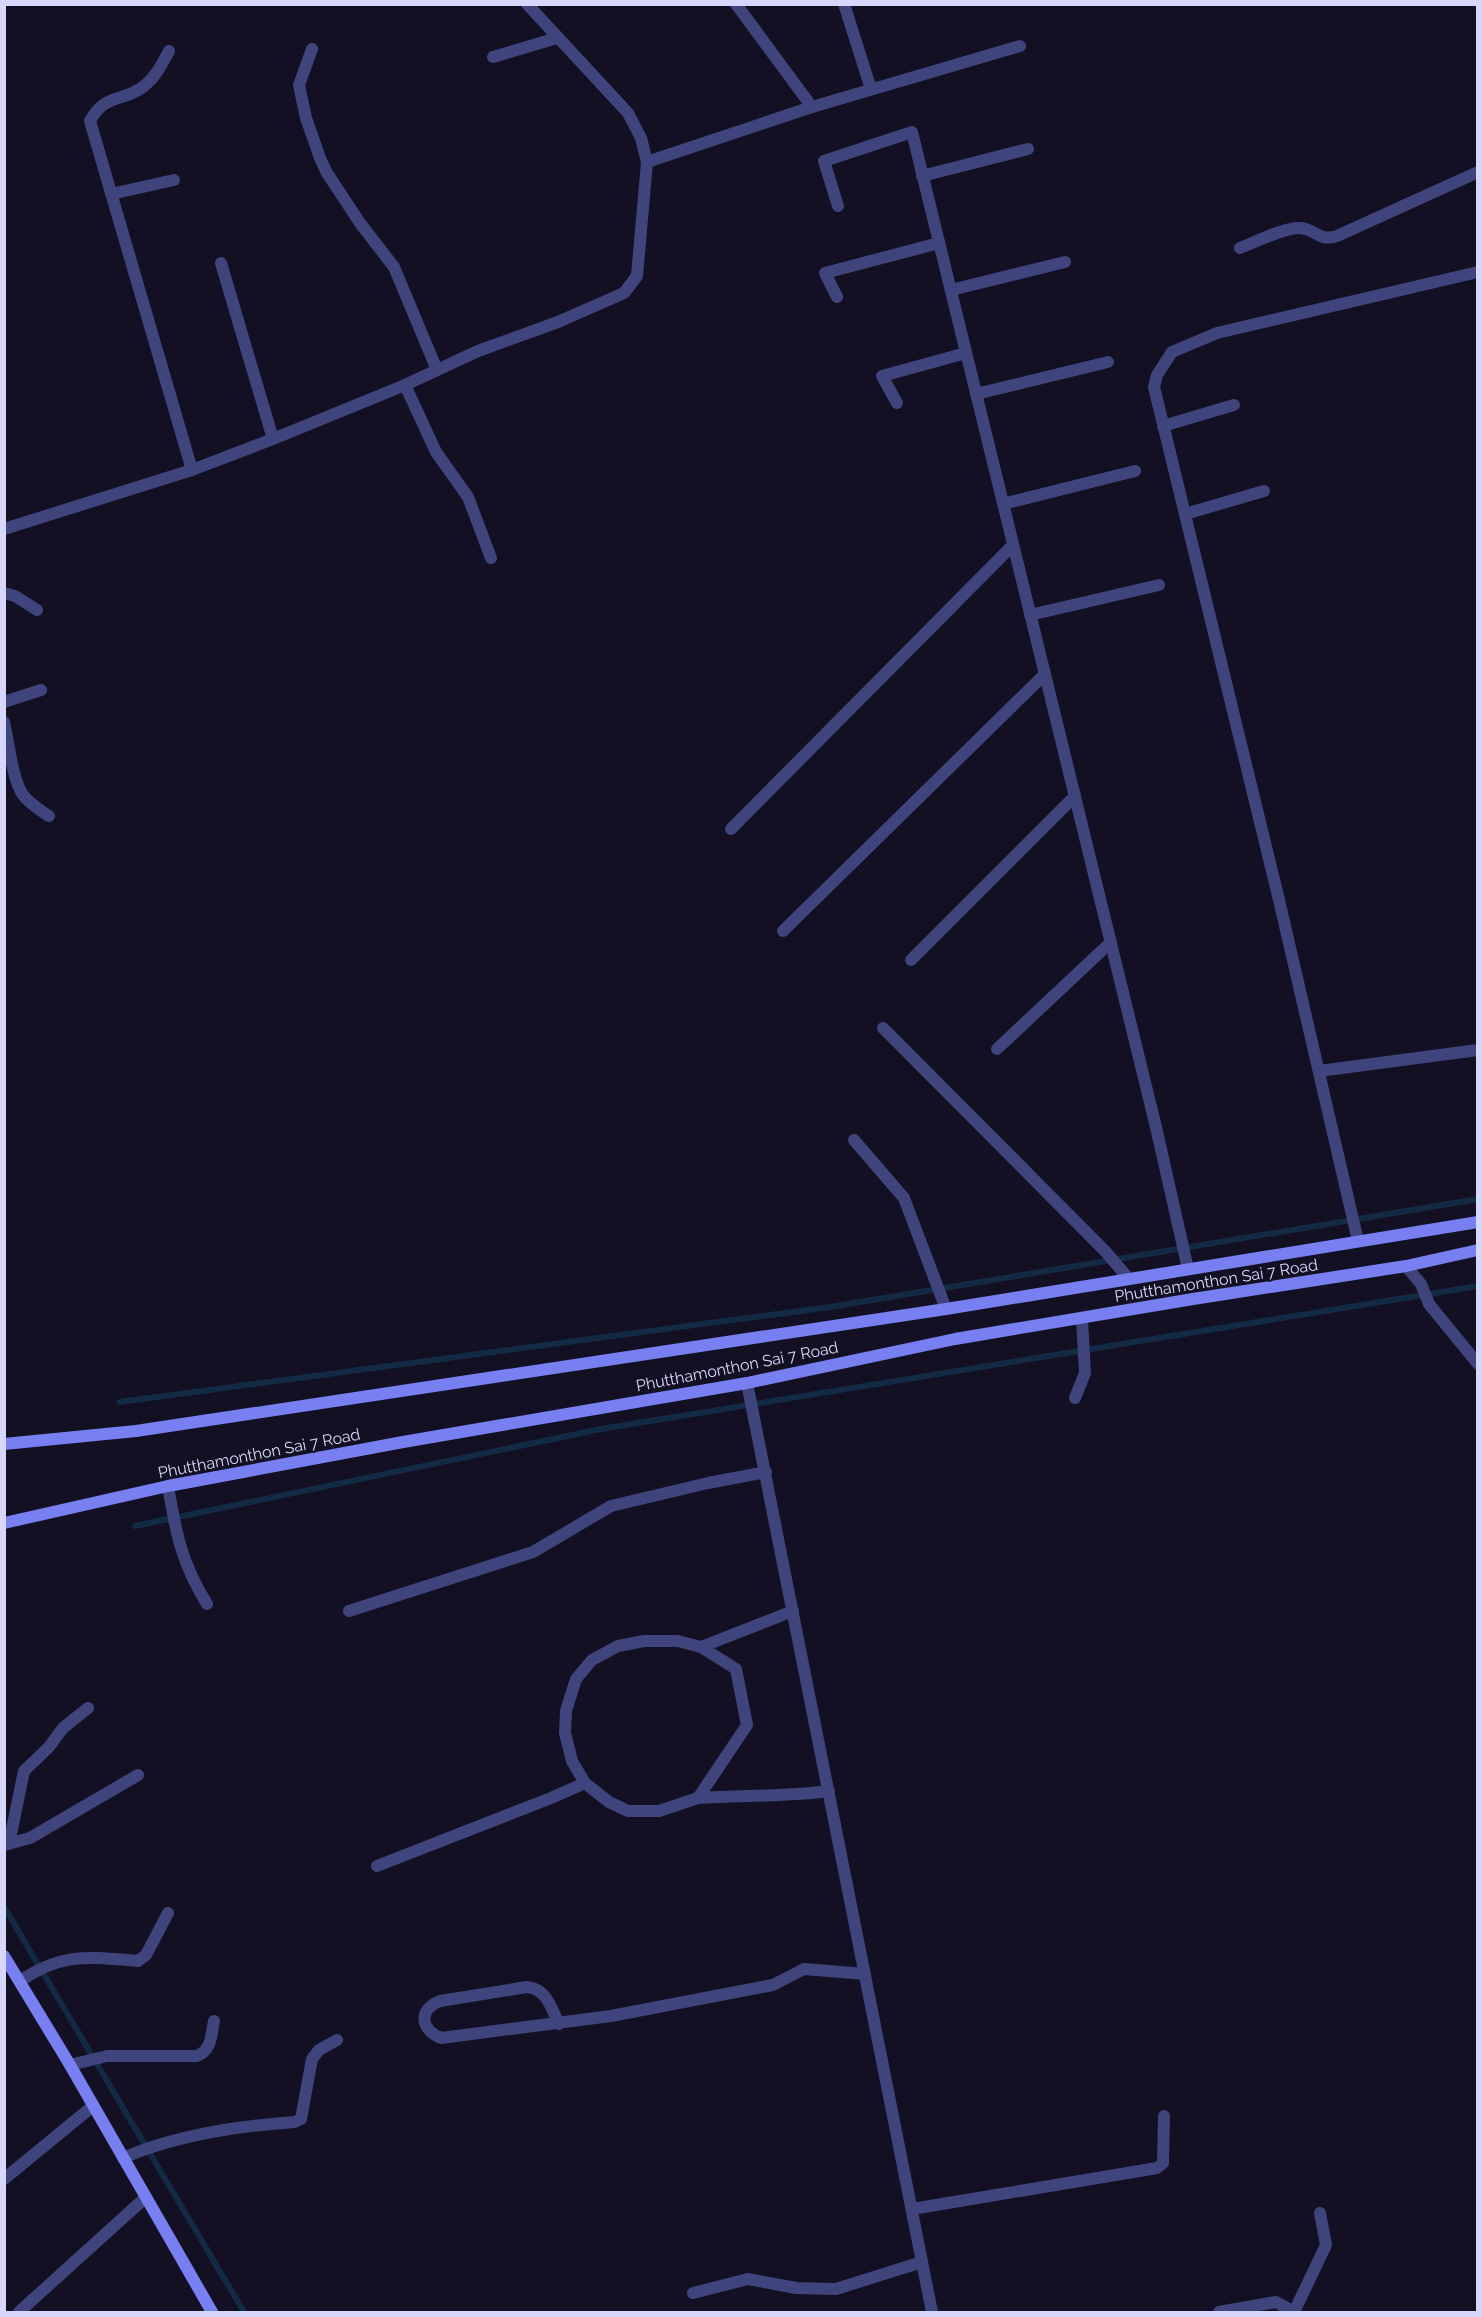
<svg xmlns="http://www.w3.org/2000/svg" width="1482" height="2317" viewBox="0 0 1482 2317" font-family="Raleway,sans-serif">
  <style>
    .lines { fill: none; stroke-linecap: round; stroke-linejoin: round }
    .stream { stroke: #132a44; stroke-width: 6 }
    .lane { stroke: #40447d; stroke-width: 12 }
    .street { stroke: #40447d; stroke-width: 12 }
    .secondary { stroke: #777ff1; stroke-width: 12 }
    .labels { text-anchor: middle; stroke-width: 4.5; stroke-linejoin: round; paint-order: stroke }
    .street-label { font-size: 16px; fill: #d7d6fb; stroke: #121022 }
  </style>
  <rect width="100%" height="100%" fill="#121022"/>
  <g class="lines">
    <g class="stream">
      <polyline points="120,1402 830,1307 1478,1199"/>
      <polyline points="135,1526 601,1429 1478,1286"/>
      <polyline points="4,1907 244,2312"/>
    </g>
    <g class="lane">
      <polyline points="111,194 174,180"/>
      <polyline points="1163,426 1234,405"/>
      <polyline points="1185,514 1264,491"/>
      <polyline points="4,593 15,596 37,610"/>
      <polyline points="4,702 41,690"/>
      <polyline points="1319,1071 1478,1050"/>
      <polyline points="1358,1241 1279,900 1154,387 1157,375 1172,352 1217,333 1478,272"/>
      <path d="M 168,1486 C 176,1533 181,1562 207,1604"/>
      <polyline points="349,1611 533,1552 611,1506 708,1483 766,1472"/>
      <polygon points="644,1641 678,1641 701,1647 736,1669 747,1725 698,1798 659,1811 628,1811 609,1802 585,1783 572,1761 565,1733 566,1711 576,1679 592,1660 618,1646"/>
      <polyline points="701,1647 793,1611"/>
      <path d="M 698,1798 C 742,1795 786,1797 829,1791"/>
      <polyline points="377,1866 551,1798 585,1783"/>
      <path d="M 559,2024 C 551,2008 547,1989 527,1987 L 440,2001 C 418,2010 420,2029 441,2038 L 611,2016 L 773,1985 L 804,1969 L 865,1974"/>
      <polyline points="912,2209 1157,2168 1163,2163 1164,2116"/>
    </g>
    <g class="street">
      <polyline points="736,4 812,107"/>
      <polyline points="844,4 871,89"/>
      <polyline points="312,49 299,85 306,118 320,158 327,173 360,223 394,267 437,370"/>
      <path d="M 169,51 C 162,64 156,77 144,86 C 123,103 106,92 90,121 L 192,470"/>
      <polyline points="493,57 557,38"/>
      <polyline points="647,162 812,107 1020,46"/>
      <polyline points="922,176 1028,149"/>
      <polyline points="838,206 824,161 912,132 1156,1127 1188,1269"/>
      <path d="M 1240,248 C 1256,242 1285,227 1300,228 C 1316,229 1318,242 1337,236 L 1478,172"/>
      <polyline points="221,263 273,439"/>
      <polyline points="951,290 1065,262"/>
      <polyline points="837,297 825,273 939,243"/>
      <polyline points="405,385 436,452 468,497 491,558"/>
      <polyline points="976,394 1108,362"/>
      <polyline points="897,403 882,376 966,353"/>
      <polyline points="1003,504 1135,471"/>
      <polyline points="4,529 192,470 273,439 405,385 478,351 558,322 624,293 637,276 647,162 641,138 628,113 527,4"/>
      <polyline points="1030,615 1159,585"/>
      <path d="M 4,722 C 9,742 12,779 23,795 C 30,804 40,810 49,816"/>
      <polyline points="731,829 1013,545"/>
      <polyline points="783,931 1045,674"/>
      <polyline points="911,960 1075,796"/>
      <polyline points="883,1028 1105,1251 1129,1279"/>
      <polyline points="997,1049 1111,942"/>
      <polyline points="854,1140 904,1198 946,1309"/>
      <polyline points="1406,1266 1421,1284 1429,1304 1478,1364"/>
      <polyline points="747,1383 932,2312"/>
      <polyline points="1075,1398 1085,1373 1082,1319"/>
      <polyline points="9,1844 24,1771 49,1747 63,1728 88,1708"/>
      <polyline points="4,1845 30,1838 138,1775"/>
      <path d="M 20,1981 C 63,1952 89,1957 138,1961 L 146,1955 L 168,1913"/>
      <path d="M 70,2065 L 107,2056 L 197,2056 C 212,2050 211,2035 214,2021"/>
      <path d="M 123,2158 C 176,2135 237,2126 295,2122 L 301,2119 L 312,2059 L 319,2050 L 337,2040"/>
      <polyline points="4,2179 93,2106"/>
      <polyline points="693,2293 748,2279 796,2288 836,2289 922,2262"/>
      <polyline points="19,2312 145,2198"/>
      <polyline points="1219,2312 1276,2302 1294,2312"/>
      <polyline points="1294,2312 1326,2245 1320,2213"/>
    </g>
    <g class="secondary">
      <polyline points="4,1444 136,1431 946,1309 1478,1222"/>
      <polyline points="4,1523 168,1486 403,1442 747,1383 955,1339 1193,1299 1406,1266 1478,1250"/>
      <polyline points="4,1956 70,2065 212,2312"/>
    </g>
  </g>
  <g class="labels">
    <g class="street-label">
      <text transform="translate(1216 1280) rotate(-9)" y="6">Phutthamonthon Sai 7 Road</text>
      <text transform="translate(737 1366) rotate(-11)" y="6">Phutthamonthon Sai 7 Road</text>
      <text transform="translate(259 1453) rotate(-11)" y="6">Phutthamonthon Sai 7 Road</text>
    </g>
  </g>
  <rect width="1482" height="2317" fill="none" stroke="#d7d6fb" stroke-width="12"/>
</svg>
